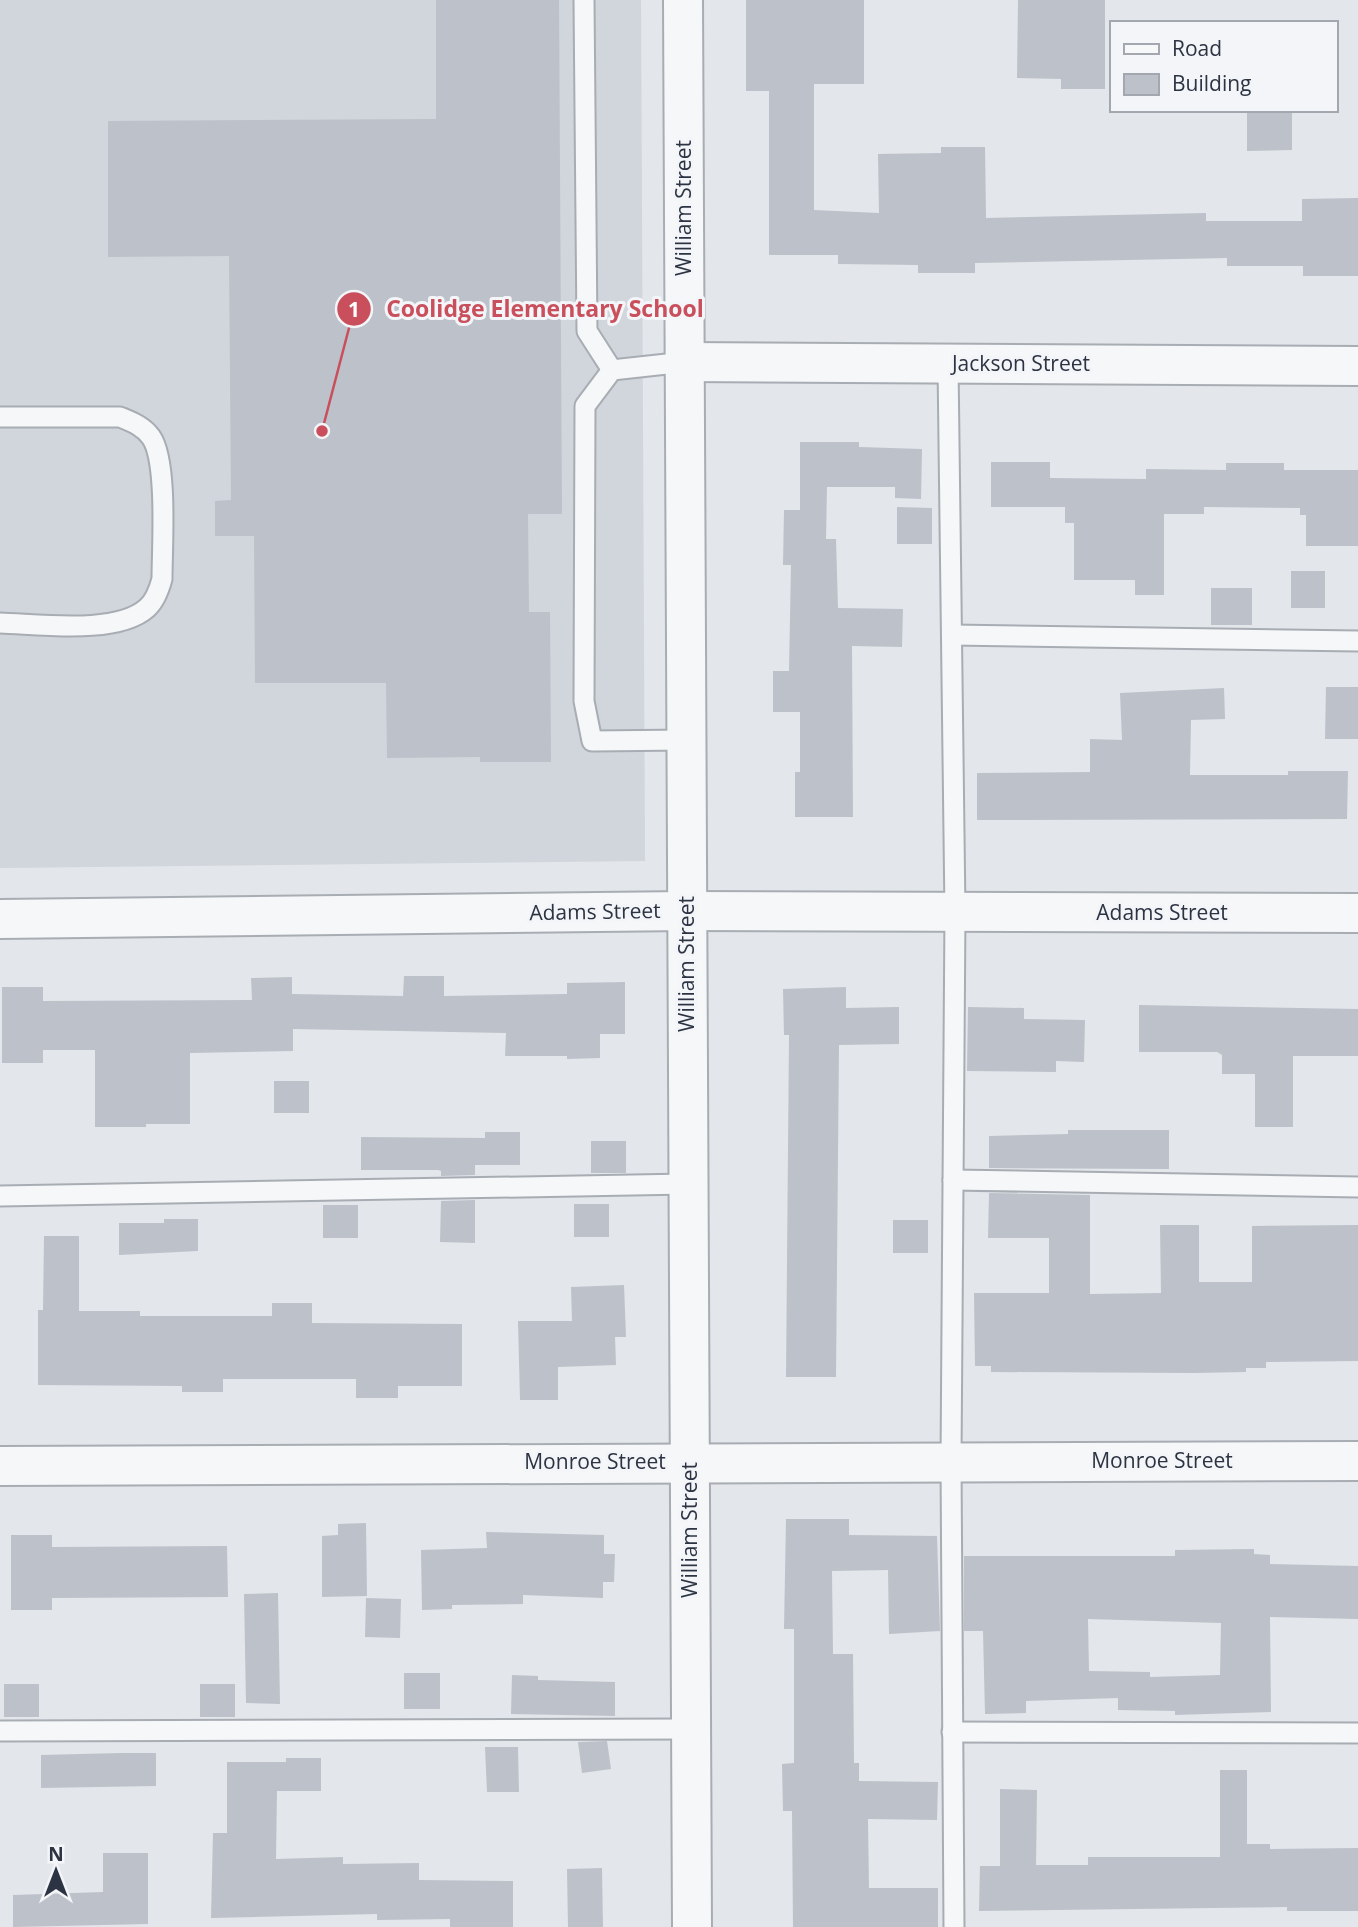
<svg xmlns="http://www.w3.org/2000/svg" width="1358" height="1927" viewBox="0 0 1358 1927" font-family="'Open Sans',sans-serif">
  <style>
    .built { fill: #d1d5dc }
    .building { fill: #bdc1ca; fill-rule: evenodd }
    .lines { fill: none; stroke-linecap: round; stroke-linejoin: round }
    .lane-casing { stroke: #a8adb4; stroke-width: 23 }
    .street-casing { stroke: #a8adb4; stroke-width: 42 }
    .lane { stroke: #f6f7f9; stroke-width: 19 }
    .street { stroke: #f6f7f9; stroke-width: 38 }
    .labels { text-anchor: middle; stroke-width: 6; stroke-linejoin: round; paint-order: stroke }
    .street-label { font-size: 21px; fill: #2c3342; stroke: #f3f5f8 }
    .leader { fill: none; stroke: #c84f5b; stroke-width: 2.5 }
    .callout-dot { fill: #c84f5b; stroke: #f3f5f8; stroke-width: 2.5 }
    .mark-label { font-size: 21px; text-anchor: middle; font-weight: bold; fill: #fff }
    .callout-label { font-size: 23px; text-anchor: middle; font-weight: bold; fill: #c84f5b; stroke: #f3f5f8; stroke-width: 6; stroke-linejoin: round; paint-order: stroke }
  </style>
  <rect width="100%" height="100%" fill="#e3e6ea"/>
  <polygon class="built" points="0,0 641,0 645,861 0,868"/>
  <g class="building">
    <polygon points="436,0 559,0 562,514 528,514 529,612 550,612 551,762 480,762 480,757 387,758 386,683 255,683 254,536 215,536 215,501 231,500 229,256 108,257 108,121 436,119"/>
    <polygon points="746,0 864,0 864,84 814,84 814,210 879,213 878,154 941,153 941,147 985,147 986,218 1206,213 1206,221 1302,221 1302,199 1358,198 1358,276 1303,276 1303,266 1227,266 1227,258 975,263 975,273 918,273 918,265 838,264 838,255 769,255 769,91 746,91"/>
    <polygon points="1018,0 1105,0 1105,89 1061,89 1061,79 1017,78"/>
    <polygon points="1247,110 1292,110 1292,150 1247,151"/>
    <polygon points="800,442 859,442 859,447 922,449 921,499 895,498 895,487 827,487 826,539 836,539 838,608 903,609 902,647 852,646 853,817 795,817 795,772 800,772 800,712 773,712 773,671 789,671 791,565 783,565 784,510 800,510"/>
    <polygon points="991,462 1050,462 1050,478 1146,479 1146,469 1226,470 1226,463 1284,463 1284,470 1358,470 1358,546 1306,546 1306,515 1300,515 1300,508 1204,507 1204,514 1164,514 1164,595 1135,595 1135,580 1074,580 1074,523 1065,523 1065,507 991,507"/>
    <polygon points="897,507 932,508 932,544 897,544"/>
    <rect x="1291" y="571" width="34" height="37"/>
    <rect x="1211" y="588" width="41" height="37"/>
    <polygon points="1326,687 1358,687 1358,739 1325,739"/>
    <polygon points="1224,688 1225,719 1191,720 1190,775 1288,775 1288,771 1348,771 1347,819 977,820 977,773 1090,772 1090,739 1122,740 1120,693"/>
    <polygon points="404,976 444,976 444,996 567,994 567,983 625,982 625,1034 600,1034 600,1058 567,1059 567,1056 505,1056 506,1033 293,1029 293,1051 190,1053 190,1124 146,1124 146,1127 95,1127 95,1050 43,1050 43,1063 2,1063 2,987 43,987 43,1001 252,1000 251,978 292,977 292,994 403,996"/>
    <polygon points="846,987 846,1008 899,1007 899,1044 839,1045 836,1377 786,1377 789,1035 784,1035 783,989"/>
    <polygon points="1139,1005 1358,1009 1358,1056 1293,1056 1293,1127 1255,1127 1255,1074 1222,1074 1222,1055 1217,1052 1139,1052"/>
    <polygon points="968,1007 1024,1008 1024,1019 1085,1020 1084,1062 1056,1061 1056,1072 967,1071"/>
    <rect x="274" y="1081" width="35" height="32"/>
    <polygon points="1068,1130 1169,1130 1169,1169 989,1168 989,1136 1068,1134"/>
    <polygon points="485,1132 520,1132 520,1165 475,1165 475,1175 441,1176 441,1171 438,1170 361,1170 361,1137 485,1138"/>
    <rect x="591" y="1141" width="35" height="32"/>
    <polygon points="989,1193 1090,1195 1090,1294 1161,1293 1160,1225 1199,1225 1199,1282 1252,1282 1252,1226 1358,1225 1358,1361 1266,1362 1266,1368 1246,1368 1246,1372 1194,1373 991,1372 991,1366 975,1366 974,1293 1049,1293 1049,1238 988,1238"/>
    <polygon points="475,1200 475,1243 440,1242 441,1201"/>
    <rect x="574" y="1204" width="35" height="33"/>
    <rect x="323" y="1205" width="35" height="33"/>
    <polygon points="164,1219 198,1219 198,1251 119,1255 119,1223 164,1223"/>
    <rect x="893" y="1220" width="35" height="33"/>
    <polygon points="44,1236 79,1236 79,1311 140,1311 140,1316 272,1316 272,1303 312,1303 312,1323 462,1324 462,1386 398,1386 398,1398 356,1398 356,1379 223,1379 223,1392 182,1392 182,1386 38,1385 38,1310 43,1310"/>
    <polygon points="624,1285 626,1337 615,1337 616,1365 558,1367 558,1400 520,1400 518,1321 572,1321 571,1287"/>
    <polygon points="786,1519 849,1519 849,1535 937,1536 940,1631 889,1634 888,1570 832,1571 833,1654 853,1654 854,1763 859,1763 859,1781 938,1782 937,1820 868,1819 869,1888 938,1888 938,1927 793,1927 792,1811 783,1811 782,1764 794,1763 794,1629 784,1629"/>
    <polygon points="366,1523 367,1596 322,1597 322,1536 338,1535 338,1524"/>
    <polygon points="486,1532 604,1535 604,1554 615,1554 614,1582 603,1582 603,1598 523,1595 523,1604 452,1605 452,1609 422,1610 421,1550 487,1548"/>
    <polygon points="11,1535 52,1535 52,1547 227,1546 228,1597 52,1598 52,1610 11,1610"/>
    <path d="M 1254,1549 L 1254,1554 L 1270,1555 L 1270,1564 L 1358,1566 L 1358,1619 L 1270,1617 L 1271,1712 L 1175,1715 L 1175,1711 L 1118,1710 L 1118,1698 L 1026,1701 L 1026,1713 L 985,1714 L 983,1631 L 964,1631 L 964,1556 L 1175,1556 L 1175,1550 ZM 1088,1619 L 1221,1623 L 1220,1675 L 1150,1677 L 1150,1672 L 1089,1671 Z"/>
    <polygon points="278,1593 280,1704 246,1703 244,1594"/>
    <polygon points="366,1598 401,1599 400,1638 365,1637"/>
    <rect x="404" y="1673" width="36" height="36"/>
    <polygon points="512,1675 538,1676 538,1680 615,1682 615,1716 511,1714"/>
    <rect x="4" y="1684" width="35" height="33"/>
    <rect x="200" y="1684" width="35" height="33"/>
    <polygon points="607,1741 611,1769 582,1773 578,1742"/>
    <polygon points="485,1747 518,1747 519,1792 487,1792"/>
    <polygon points="121,1753 156,1753 156,1786 41,1788 41,1755"/>
    <polygon points="286,1758 321,1758 321,1791 277,1791 276,1859 343,1857 343,1864 419,1863 419,1880 513,1881 513,1927 450,1927 450,1919 377,1920 377,1914 211,1918 213,1833 227,1833 227,1762 286,1762"/>
    <polygon points="1220,1770 1247,1770 1247,1844 1270,1844 1270,1849 1358,1848 1358,1911 1287,1911 1287,1907 979,1911 980,1866 1000,1866 1000,1789 1037,1790 1036,1865 1088,1865 1088,1857 1220,1857"/>
    <polygon points="103,1853 148,1853 148,1924 13,1927 13,1895 103,1892"/>
    <polygon points="602,1868 603,1927 568,1927 567,1869"/>
  </g>
  <g class="lines">
    <defs>
      <g id="lane">
        <polyline points="584,0 587,331 612,370"/>
        <polyline points="685,362 612,370 585,406 584,701 592,741 686,740"/>
        <polyline points="948,364 955,912 951,1461 954,1927"/>
        <path d="M 0,417 L 120,417 C 132,422 143,426 151,437 C 168,461 162,548 162,579 C 159,590 155,601 147,608 C 117,635 39,624 0,623"/>
        <polyline points="952,635 1358,641"/>
        <polyline points="953,1180 1358,1187"/>
        <polyline points="0,1196 688,1184"/>
        <polyline points="0,1731 691,1729"/>
        <polyline points="952,1732 1358,1733"/>
      </g>
      <g id="street">
        <polyline points="683,0 692,1927"/>
        <polyline points="685,362 1358,366"/>
        <polyline points="0,919 687,911 1358,913"/>
        <polyline points="0,1466 1358,1461"/>
      </g>
    </defs>
    <use href="#lane" class="lane-casing"/>
    <use href="#street" class="street-casing"/>
    <use href="#lane" class="lane"/>
    <use href="#street" class="street"/>
  </g>
  <g class="labels">
    <g class="street-label">
      <text transform="translate(684 208) rotate(-90)" y="7">William Street</text>
      <text x="1021" y="371">Jackson Street</text>
      <text transform="translate(595 912) rotate(-1)" y="7">Adams Street</text>
      <text x="1162" y="920">Adams Street</text>
      <text transform="translate(687 964) rotate(-90)" y="7">William Street</text>
      <text x="1162" y="1468">Monroe Street</text>
      <text x="595" y="1469">Monroe Street</text>
      <text transform="translate(690 1530) rotate(-90)" y="7">William Street</text>
    </g>
  </g>
  <path class="leader" d="M322 431L354 309"/>
  <g class="callout-dot">
    <circle cx="322" cy="431" r="7"/>
    <circle cx="354" cy="309" r="18"/>
  </g>
  <g class="mark-label">
    <text x="354" y="317">1</text>
  </g>
  <g class="callout-label">
    <text x="545" y="317">Coolidge Elementary School</text>
  </g>
  <rect x="1110" y="21" width="228" height="91" fill="#f3f5f8" stroke="#a3a7af" stroke-width="2"/>
  <rect x="1124" y="44" width="35" height="10" fill="#f6f7f9" stroke="#a3a7af" stroke-width="2"/>
  <text x="1172" y="56" font-size="21" fill="#2c3342">Road</text>
  <rect x="1124" y="74" width="35" height="21" fill="#bdc1ca" stroke="#a3a7af" stroke-width="2"/>
  <text x="1172" y="91" font-size="21" fill="#2c3342">Building</text>
  <g transform="translate(56 1871)" stroke="#f3f5f8" stroke-width="5" paint-order="stroke">
  <path d="M0-5L12 26L0 18L-12 26Z" fill="#2c3342"/>
  <text y="-10" font-size="19" font-weight="bold" text-anchor="middle" fill="#2c3342">N</text>
  </g>
</svg>
